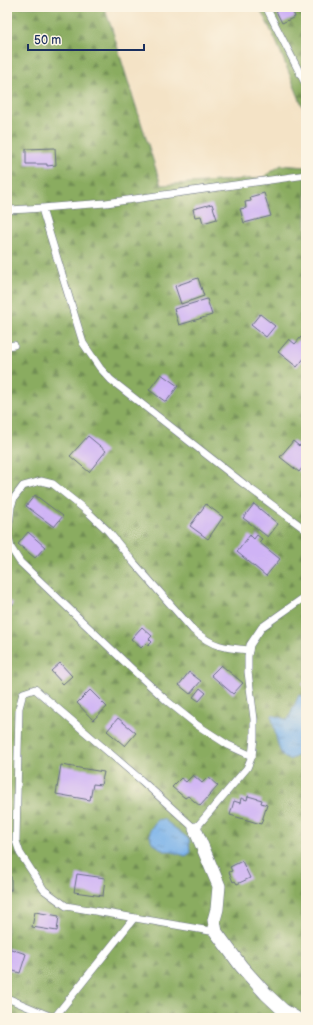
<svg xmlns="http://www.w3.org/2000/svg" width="313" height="1025" viewBox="0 0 313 1025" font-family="'Balsamiq Sans',sans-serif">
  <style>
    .forest { fill: url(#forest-firs); stroke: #526e5f }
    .water { fill: url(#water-ripples); stroke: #4a70a4 }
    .building { fill: #cfb3f5 }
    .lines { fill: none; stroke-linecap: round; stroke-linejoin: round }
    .lane-casing { stroke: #676e82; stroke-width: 8 }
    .street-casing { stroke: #676e82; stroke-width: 14 }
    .lane { stroke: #fff; stroke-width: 7 }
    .street { stroke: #fff; stroke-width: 13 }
  </style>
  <defs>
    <pattern id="forest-firs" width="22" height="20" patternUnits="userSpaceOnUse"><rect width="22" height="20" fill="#8aac60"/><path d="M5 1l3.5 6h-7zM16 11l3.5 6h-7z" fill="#708c52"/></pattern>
    <pattern id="water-ripples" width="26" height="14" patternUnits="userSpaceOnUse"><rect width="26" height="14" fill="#7ab2ea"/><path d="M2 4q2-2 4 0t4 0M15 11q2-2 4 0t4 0" fill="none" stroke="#6391c1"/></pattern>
  </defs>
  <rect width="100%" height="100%" fill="#fcf5e5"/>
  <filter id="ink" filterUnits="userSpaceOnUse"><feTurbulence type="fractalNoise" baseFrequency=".025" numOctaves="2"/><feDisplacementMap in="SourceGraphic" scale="8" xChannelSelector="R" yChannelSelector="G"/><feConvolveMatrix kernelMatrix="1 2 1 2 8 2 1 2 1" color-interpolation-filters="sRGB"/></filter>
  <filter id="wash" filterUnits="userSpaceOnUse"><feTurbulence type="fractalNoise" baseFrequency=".012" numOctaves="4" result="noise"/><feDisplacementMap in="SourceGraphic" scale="16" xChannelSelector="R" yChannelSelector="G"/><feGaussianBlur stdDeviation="0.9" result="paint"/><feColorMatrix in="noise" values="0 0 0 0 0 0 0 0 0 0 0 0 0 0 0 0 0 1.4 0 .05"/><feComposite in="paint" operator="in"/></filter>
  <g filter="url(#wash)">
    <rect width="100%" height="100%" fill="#f4e3c6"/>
    <g class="forest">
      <polygon points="7,7 104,7 112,29 125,72 161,185 262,178 281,165 306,167 306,1018 7,1018"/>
      <polygon points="259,7 306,7 306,115 276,41"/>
    </g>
    <g class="water">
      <path d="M 299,695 L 306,698 C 306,712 309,755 291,759 C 288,760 285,758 283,756 C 277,748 275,729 272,719 L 272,715 L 288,720 Z"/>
      <polygon points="163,819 189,839 190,853 186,856 169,851 164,851 152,842 150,836 150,830 157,820"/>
    </g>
    <g id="blocks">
      <g class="building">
        <polygon points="274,7 291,7 295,17 282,23"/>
        <polygon points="55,148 56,165 47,166 47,164 26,164 26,149"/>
        <polygon points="264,193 271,216 244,223 240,209 246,208 245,202 251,201 250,197"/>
        <polygon points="212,204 217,219 203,223 201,216 195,217 193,209"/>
        <polygon points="198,278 204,296 181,304 175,286"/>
        <polygon points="207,299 212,315 179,325 174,309"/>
        <polygon points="260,314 275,326 266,337 251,325"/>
        <polygon points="301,337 306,342 306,356 297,367 278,352 289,339 295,344"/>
        <polygon points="161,374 178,386 166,402 149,390"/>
        <polygon points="88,436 106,451 89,472 70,456"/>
        <polygon points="293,441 299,446 301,444 306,448 306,463 299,472 280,457"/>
        <polygon points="35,495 63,516 54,527 26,506"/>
        <polygon points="206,504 223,517 208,539 190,526"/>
        <polygon points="254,504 278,524 268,537 243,518"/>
        <polygon points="28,532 45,547 35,558 18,544"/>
        <polygon points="250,535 254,539 257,535 262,539 259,542 280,559 266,576 237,552"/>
        <polygon points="7,599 13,604 7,611"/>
        <polygon points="142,627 152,636 149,639 152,642 148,646 146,643 141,648 131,639"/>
        <polygon points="60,663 72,676 63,684 51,671"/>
        <polygon points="221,665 243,683 233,694 211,675"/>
        <polygon points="189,672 201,681 190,694 179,685"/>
        <polygon points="306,679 306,687 302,685"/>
        <polygon points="200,688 206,693 199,701 193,697"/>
        <polygon points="90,690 107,707 93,720 77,703"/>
        <polygon points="118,718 136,733 125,746 107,731"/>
        <polygon points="61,765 104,772 101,785 93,784 90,800 56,794"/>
        <polygon points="193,775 202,783 208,777 218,786 200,806 188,796 185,798 172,787 181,778 186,782"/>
        <polygon points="248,796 262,800 261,803 267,805 261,824 230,815 234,801 240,803 241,798 247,800"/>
        <polygon points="242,861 250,878 237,884 235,881 233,882 229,872 232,871 230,867"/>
        <polygon points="77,874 105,878 103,896 74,892"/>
        <rect x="7" y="877" width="4" height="13"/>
        <polygon points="35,912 59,916 57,931 32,927"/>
        <polygon points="8,948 26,954 20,973 7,969"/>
      </g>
    </g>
  </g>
  <g filter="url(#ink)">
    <use href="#blocks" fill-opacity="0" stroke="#676e82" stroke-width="1"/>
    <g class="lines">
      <defs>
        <g id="lane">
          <polyline points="266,7 306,85"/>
          <polyline points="42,209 83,343 100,368 111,380 244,484 306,530"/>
          <path d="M 7,210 C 40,209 73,205 106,203 L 306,175"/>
          <polyline points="7,346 14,345"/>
          <path d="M 249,650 C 224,648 213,647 193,630 L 134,563 L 108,531 L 88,512 L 53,484 L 41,481 L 23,486 L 14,498 L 11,507 L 8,534 L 11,548 L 20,562 L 131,668 L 167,701 L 197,725 L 228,745 L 252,756"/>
          <polyline points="216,932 66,906 44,890 20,853 16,841 19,708 23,693 35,689 141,780 195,829 247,768 252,756 254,738 254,719 248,672 248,656 250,645 262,627 306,596"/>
          <polyline points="7,998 54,1018"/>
          <polyline points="54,1018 134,918"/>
        </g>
        <polyline id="street" points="195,829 219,886 217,909 214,920 216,932 241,966 266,994 283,1010 296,1018"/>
      </defs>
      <use href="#lane" class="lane-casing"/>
      <use href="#street" class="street-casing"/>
      <use href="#lane" class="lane"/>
      <use href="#street" class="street"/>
    </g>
  </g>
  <rect width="313" height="1025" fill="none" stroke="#fcf5e5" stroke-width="24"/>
  <path d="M28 44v6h116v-6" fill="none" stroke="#1b2f5e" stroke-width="2"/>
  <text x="34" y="44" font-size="12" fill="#1b2f5e" stroke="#fcf5e5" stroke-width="3" paint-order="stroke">50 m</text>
</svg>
